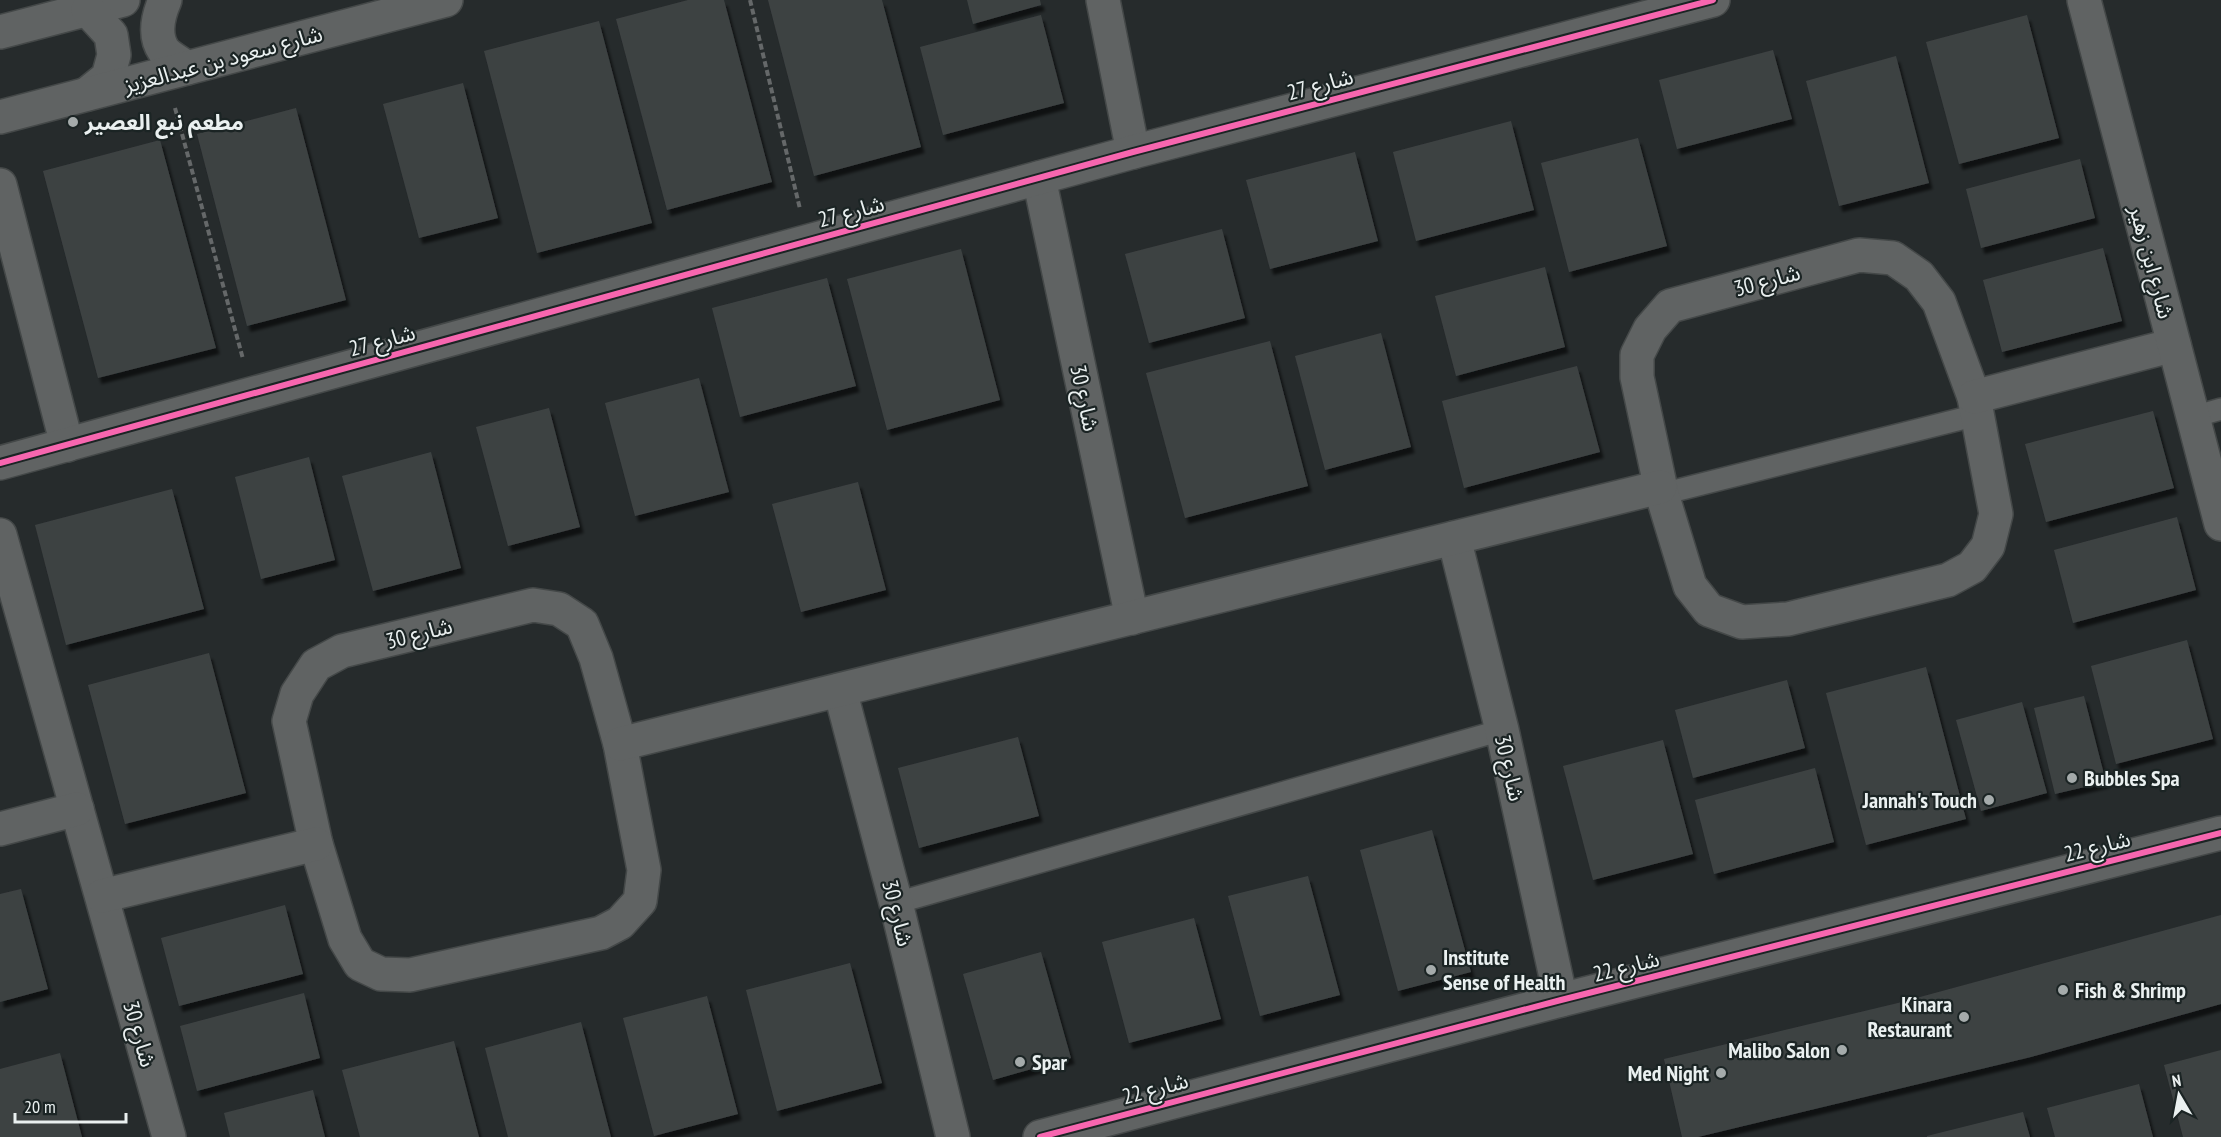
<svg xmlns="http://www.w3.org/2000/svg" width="2221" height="1137" viewBox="0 0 2221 1137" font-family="'PT Sans Narrow','Noto Sans Arabic',sans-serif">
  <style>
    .building { fill: #3e4243; filter: url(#shadow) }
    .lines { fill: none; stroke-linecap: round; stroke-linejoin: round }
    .lane-casing { stroke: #444848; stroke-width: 24 }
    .street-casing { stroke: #444848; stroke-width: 36 }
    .secondary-casing { stroke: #444848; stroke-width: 36 }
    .path { stroke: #656869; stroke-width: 4; stroke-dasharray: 6 3; stroke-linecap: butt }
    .lane { stroke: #606363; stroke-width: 21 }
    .street { stroke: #606363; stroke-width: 33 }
    .secondary { stroke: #606363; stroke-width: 33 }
    .cycleway-casing { stroke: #1b2424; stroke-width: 10 }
    .cycleway { stroke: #f766af; stroke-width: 6 }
    .poi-dot { fill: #a5abab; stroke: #1b2424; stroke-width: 2 }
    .labels { text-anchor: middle; stroke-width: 4.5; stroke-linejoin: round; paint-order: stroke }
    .street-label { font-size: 22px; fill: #eaf0f0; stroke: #1b2424 }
    .poi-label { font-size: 22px; font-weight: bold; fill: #eaf0f0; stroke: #1b2424; text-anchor: start }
  </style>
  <defs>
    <filter id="shadow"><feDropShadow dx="3.5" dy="6" stdDeviation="1.5" flood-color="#0009"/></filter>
  </defs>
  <rect width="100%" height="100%" fill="#262b2c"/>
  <g class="building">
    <polygon points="688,0 724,0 772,182 667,210 616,19"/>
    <polygon points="768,0 882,0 921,147 814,176"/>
    <polygon points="967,0 1040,0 1041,5 973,24"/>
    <polygon points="1041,15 1064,103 943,135 920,47"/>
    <polygon points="2027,15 2059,138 1959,164 1926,42"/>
    <polygon points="599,21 652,223 537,253 484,51"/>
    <polygon points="1773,50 1792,119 1677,149 1659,80"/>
    <polygon points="1896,56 1929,183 1839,206 1806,81"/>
    <polygon points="463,83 498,218 419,238 383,104"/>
    <polygon points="296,108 346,300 247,326 197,134"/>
    <polygon points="1511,121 1534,210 1416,241 1393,152"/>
    <polygon points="1638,138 1667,246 1569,272 1541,163"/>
    <polygon points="160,140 216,348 98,378 43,171"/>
    <polygon points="1355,152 1378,241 1270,269 1246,180"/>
    <polygon points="2080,159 2095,218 1981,248 1966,189"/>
    <polygon points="1222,229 1245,318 1149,343 1125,254"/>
    <polygon points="2103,248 2122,321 2002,352 1983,280"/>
    <polygon points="961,249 1000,400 887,430 847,279"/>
    <polygon points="1545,267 1565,347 1456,376 1435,296"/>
    <polygon points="827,278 856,386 740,417 712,308"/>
    <polygon points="1381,333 1411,447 1325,470 1295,356"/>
    <polygon points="1270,341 1308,486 1185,518 1146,373"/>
    <polygon points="1577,366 1600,452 1464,488 1442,401"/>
    <polygon points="699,378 729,492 635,516 605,403"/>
    <polygon points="549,408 580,527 508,546 476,427"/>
    <polygon points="2153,411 2174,488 2046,522 2025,444"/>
    <polygon points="431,452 461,568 373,591 342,476"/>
    <polygon points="309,457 335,560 261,579 235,477"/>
    <polygon points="858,482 886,590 801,612 772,504"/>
    <polygon points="172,489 204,609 66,645 35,525"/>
    <polygon points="2177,517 2196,590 2073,623 2054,550"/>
    <polygon points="2187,640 2213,739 2116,764 2091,666"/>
    <polygon points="209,653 246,793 125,824 88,685"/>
    <polygon points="1926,667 1966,819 1866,845 1826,693"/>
    <polygon points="1787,680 1805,748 1693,778 1675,710"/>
    <polygon points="2084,696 2106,782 2055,794 2034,708"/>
    <polygon points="2022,702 2047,793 1981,811 1956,720"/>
    <polygon points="1018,737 1039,816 919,848 898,768"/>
    <polygon points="1663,740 1693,854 1593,880 1563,766"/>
    <polygon points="1815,768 1834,842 1714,874 1695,800"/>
    <polygon points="1432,830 1471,972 1398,991 1360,850"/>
    <polygon points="1308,876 1340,995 1260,1016 1228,896"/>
    <polygon points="21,889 48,989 0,1002 0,894"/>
    <polygon points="285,905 303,974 179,1006 161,938"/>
    <polygon points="2221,915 2221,1004 2031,1057 1698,1137 1682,1137 1664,1059 1898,1003"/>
    <polygon points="1194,918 1221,1019 1129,1043 1102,942"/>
    <polygon points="1041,952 1071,1058 993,1080 963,974"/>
    <polygon points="850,963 882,1083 777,1111 746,990"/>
    <polygon points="304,993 320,1058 197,1091 180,1026"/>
    <polygon points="707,996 738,1114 654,1136 623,1018"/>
    <polygon points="581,1022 611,1137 508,1137 485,1048"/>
    <polygon points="454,1041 479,1137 360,1137 342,1070"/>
    <polygon points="2221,1050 2221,1137 2183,1137 2164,1065"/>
    <polygon points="60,1053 82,1137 0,1137 0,1069"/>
    <polygon points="2139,1084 2153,1137 2055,1137 2047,1108"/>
    <polygon points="313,1090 325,1137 230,1137 224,1113"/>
    <polygon points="2023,1112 2030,1137 1927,1137 1927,1136"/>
  </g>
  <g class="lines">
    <defs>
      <g id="lane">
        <polyline points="2193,417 2221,409"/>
        <polyline points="1662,494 1977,415"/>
        <polyline points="896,903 1502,730"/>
      </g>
      <g id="street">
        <polyline points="1103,0 1133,152"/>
        <polyline points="1039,178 1132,618"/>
        <polyline points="0,185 67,445"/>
        <polygon points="1859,255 1893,258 1919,276 1939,302 1974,397 1996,514 1988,546 1972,567 1948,580 1788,619 1742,622 1709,610 1690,586 1662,494 1637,377 1637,355 1650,329 1670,306"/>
        <polyline points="1974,397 2174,345"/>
        <polyline points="0,463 1133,152 1713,0"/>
        <polyline points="0,535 169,1137"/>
        <polyline points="1454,538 1502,730 1561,1000"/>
        <polygon points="533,605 559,609 582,624 596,658 620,744 644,870 640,901 620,923 601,933 410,975 381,974 360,964 345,939 316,844 289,721 297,694 316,665 342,651"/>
        <polyline points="840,690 896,903 953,1137"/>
        <polyline points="620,744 1660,487"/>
        <polyline points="0,829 77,809"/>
        <polyline points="102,896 316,844"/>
        <polyline points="1040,1137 1561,1000 2221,833"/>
      </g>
      <g id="secondary">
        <path d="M 165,0 C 158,16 153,35 164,51 C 169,57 181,63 187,68"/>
        <polyline points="2084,0 2221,524"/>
        <polyline points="0,32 123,0"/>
        <polyline points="87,94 108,77 114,55 111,35 88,10"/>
        <polyline points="0,117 446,0"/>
      </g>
    </defs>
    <use href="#lane" class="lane-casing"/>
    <use href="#street" class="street-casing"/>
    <use href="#secondary" class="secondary-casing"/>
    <g class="path">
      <polyline points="750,0 800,209"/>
      <polyline points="175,108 243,359"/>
    </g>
    <use href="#lane" class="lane"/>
    <use href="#street" class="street"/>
    <use href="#secondary" class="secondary"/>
    <defs>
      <g id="cycleway">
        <polyline points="0,463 1133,152 1713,0"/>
        <polyline points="1040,1137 1561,1000 2221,833"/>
      </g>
    </defs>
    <use href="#cycleway" class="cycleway-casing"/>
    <use href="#cycleway" class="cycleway"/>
  </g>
  <g class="poi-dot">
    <circle cx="73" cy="122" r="6"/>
    <circle cx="2072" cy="778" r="6"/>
    <circle cx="1989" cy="800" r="6"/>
    <circle cx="1431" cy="970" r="6"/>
    <circle cx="2063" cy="990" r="6"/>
    <circle cx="1964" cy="1017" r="6"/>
    <circle cx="1842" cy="1050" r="6"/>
    <circle cx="1020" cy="1062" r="6"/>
    <circle cx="1721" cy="1073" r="6"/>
  </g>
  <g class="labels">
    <g class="street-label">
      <text transform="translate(223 59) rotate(-15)" y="8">شارع سعود بن عبدالعزيز</text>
      <text transform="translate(1320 84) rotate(-15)" y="8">شارع 27</text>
      <text transform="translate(851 211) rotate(-15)" y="8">شارع 27</text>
      <text transform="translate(2152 262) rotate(75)" y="8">شارع ابن زهير</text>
      <text transform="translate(1767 280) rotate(-15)" y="8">شارع 30</text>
      <text transform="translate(382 340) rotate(-15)" y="8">شارع 27</text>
      <text transform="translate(1085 398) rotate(78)" y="8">شارع 30</text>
      <text transform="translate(419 633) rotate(-14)" y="8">شارع 30</text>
      <text transform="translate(1510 768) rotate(77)" y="8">شارع 30</text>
      <text transform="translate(2097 846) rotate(-14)" y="8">شارع 22</text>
      <text transform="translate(898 913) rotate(76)" y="8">شارع 30</text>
      <text transform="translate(1626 966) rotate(-14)" y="8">شارع 22</text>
      <text transform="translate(140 1034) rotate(74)" y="8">شارع 30</text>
      <text transform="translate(1155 1088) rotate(-15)" y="8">شارع 22</text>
    </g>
    <g class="poi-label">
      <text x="85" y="130">مطعم نبع العصير</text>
      <text x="2084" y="786">Bubbles Spa</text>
      <text x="1977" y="808" text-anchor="end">Jannah's Touch</text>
      <text x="1443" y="965">Institute<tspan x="1443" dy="25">Sense of Health</tspan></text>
      <text x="2075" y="998">Fish &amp; Shrimp</text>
      <text x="1952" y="1012" text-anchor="end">Kinara<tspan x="1952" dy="25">Restaurant</tspan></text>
      <text x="1830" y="1058" text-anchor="end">Malibo Salon</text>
      <text x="1032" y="1070">Spar</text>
      <text x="1709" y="1081" text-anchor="end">Med Night</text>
    </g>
  </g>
  <g transform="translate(2179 1095) rotate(350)" stroke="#1b2424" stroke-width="4.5" paint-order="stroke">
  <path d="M0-4.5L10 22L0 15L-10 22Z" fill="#eaf0f0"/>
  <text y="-9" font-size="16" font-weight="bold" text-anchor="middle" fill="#eaf0f0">N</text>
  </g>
  <path d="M15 1113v9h111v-9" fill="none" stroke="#eaf0f0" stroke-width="3"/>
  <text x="24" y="1113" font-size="18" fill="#eaf0f0" stroke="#1b2424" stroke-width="4.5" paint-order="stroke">20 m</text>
</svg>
